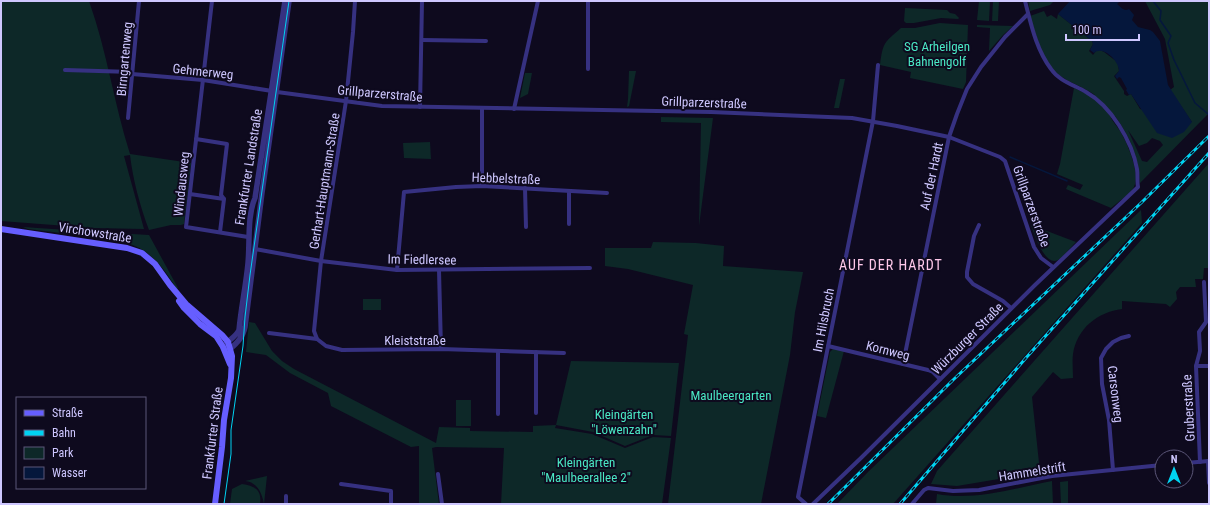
<svg xmlns="http://www.w3.org/2000/svg" width="1210" height="505" viewBox="0 0 1210 505" font-family="'Roboto Condensed',sans-serif">
  <style>
    .green { fill: #0d2828; fill-rule: evenodd }
    .water { fill: #05173c }
    .lines { fill: none; stroke-linecap: round; stroke-linejoin: round }
    .stream { stroke: #05173c; stroke-width: 1.5 }
    .minor { stroke: #363181; stroke-width: 4 }
    .tertiary { stroke: #363181; stroke-width: 5.5 }
    .secondary { stroke: #665eff; stroke-width: 6 }
    .tram { stroke: #00d3f2; stroke-width: 1 }
    .rail-casing { stroke: #00d3f2; stroke-width: 3 }
    .rail { stroke: #0e0a1e; stroke-width: 1.5; stroke-dasharray: 4.5; stroke-linecap: butt }
    .labels { text-anchor: middle; stroke-width: 4; stroke-linejoin: round; paint-order: stroke }
    .park-label { font-size: 13px; fill: #4ae8c4; stroke: #0e0a1e }
    .street-label { font-size: 13px; fill: #cec7ff; stroke: #0e0a1e }
    .neighbourhood-label { font-size: 14px; letter-spacing: 1px; fill: #ffc9ea; stroke: #0e0a1e }
  </style>
  <rect width="100%" height="100%" fill="#0e0a1e"/>
  <g class="green">
    <path d="M 1,1 L 89,1 C 107,51 114,104 130,154 L 191,163 L 184,224 L 181,225 L 171,225 L 149,230 C 140,206 133,180 130,155 L 124,156 L 144,229 L 93,228 L 1,221 Z"/>
    <polygon points="979,1 990,1 989,21 977,20"/>
    <polygon points="993,1 999,1 998,21 992,21"/>
    <polygon points="1028,1 1054,1 1050,5 1030,11"/>
    <path d="M 1145,1 L 1209,1 L 1209,113 L 1140,183 C 1139,157 1130,137 1115,116 L 1111,118 C 1113,122 1117,126 1120,131 C 1127,142 1141,174 1134,187 C 1130,194 1118,202 1111,208 L 1066,189 L 1068,185 L 1080,190 L 1083,185 L 1057,174 L 1060,164 L 1074,88 L 1087,94 L 1095,95 C 1084,87 1070,83 1059,75 C 1043,63 1036,34 1030,16 L 1044,11 L 1047,17 L 1051,15 L 1057,19 L 1058,14 L 1092,41 L 1093,44 L 1089,51 L 1093,55 L 1097,50 L 1100,50 L 1104,52 L 1116,61 L 1118,64 L 1119,71 L 1114,76 L 1124,91 L 1124,94 L 1127,96 L 1131,94 L 1140,109 L 1192,122 L 1170,90 L 1174,87 L 1165,39 ZM 1128,130 L 1139,146 L 1147,143 L 1152,138 L 1160,141 L 1163,145 L 1147,162 L 1142,161 Z"/>
    <polygon points="905,8 947,10 950,13 955,14 959,18 958,19 941,18 914,23 906,23 904,21"/>
    <path d="M 940,23 L 968,25 L 966,82 L 963,89 L 910,78 L 911,72 L 880,65 C 883,42 884,43 901,28 L 915,28 Z"/>
    <polygon points="977,25 1013,26 1003,35 989,51 990,28 977,27"/>
    <polygon points="629,71 636,71 629,106 627,107 628,99"/>
    <polygon points="525,73 532,73 528,94 520,98"/>
    <polygon points="840,79 845,79 839,108 834,108"/>
    <polygon points="661,117 713,118 699,226 701,123 661,122"/>
    <polygon points="430,142 431,159 404,158 403,143"/>
    <path d="M 1209,163 L 1209,268 L 1204,268 L 1203,279 L 1195,279 L 1196,287 L 1180,287 L 1176,292 L 1177,299 L 1170,307 L 1166,304 L 1122,301 L 1122,309 C 1098,312 1077,328 1073,354 C 1072,361 1073,370 1073,378 L 1061,379 L 1053,372 L 1032,397 L 1040,472 L 957,486 L 931,484 L 937,471 Z"/>
    <polygon points="1141,210 1142,223 893,504 837,504 869,471"/>
    <path d="M 1031,225 L 1076,242 C 1071,247 1063,257 1058,260 C 1045,267 1034,234 1031,225 Z"/>
    <polygon points="23,227 111,233 110,239 28,229"/>
    <path d="M 115,233 L 149,235 L 178,288 L 177,289 C 160,263 147,245 114,240 Z"/>
    <polygon points="653,242 696,243 724,246 723,266 803,272 795,312 790,355 761,504 668,504 688,335 684,334 693,285 628,269 605,266 605,248 651,248"/>
    <rect x="363" y="299" width="18" height="11"/>
    <polygon points="249,322 255,323 272,351 282,361 294,369 436,443 439,427 470,428 470,431 533,432 533,426 556,425 571,361 679,363 671,436 653,435 625,446 593,432 556,425 555,428 592,434 625,448 653,437 671,438 662,504 501,504 504,448 436,447 432,448 439,504 419,504 419,446 411,447 331,406 328,393 290,373 266,355 246,352"/>
    <polygon points="833,349 844,351 826,418 817,416 830,352"/>
    <rect x="456" y="400" width="15" height="26"/>
    <path d="M 267,476 L 264,504 C 262,493 257,482 245,481 Z"/>
    <path d="M 1052,481 L 1053,504 L 936,504 L 937,494 C 975,501 1015,488 1052,481 Z"/>
    <polygon points="1068,481 1068,504 1061,504 1060,482"/>
    <path d="M 242,484 C 255,486 262,490 260,504 L 230,504 L 232,489 Z"/>
  </g>
  <path class="water" d="M 1070,1 L 1120,1 L 1117,4 C 1121,7 1124,12 1129,9 L 1134,15 L 1132,20 L 1138,27 L 1150,30 L 1153,32 L 1160,41 L 1168,85 L 1192,122 L 1184,132 L 1172,138 L 1157,133 L 1131,94 L 1129,95 L 1126,90 L 1127,89 L 1121,78 L 1119,77 L 1117,79 L 1115,76 L 1119,71 C 1119,61 1103,45 1094,53 L 1090,50 L 1093,44 L 1092,41 L 1058,14 Z"/>
  <g class="lines">
    <g class="stream">
      <polyline points="1153,1 1161,11 1160,20 1171,36 1168,43 1174,60 1195,103 1208,114"/>
      <polyline points="1010,157 1067,181"/>
    </g>
    <g class="minor">
      <polyline points="212,1 186,227 248,237"/>
      <polyline points="422,40 486,41"/>
      <polyline points="588,69 588,1"/>
      <polyline points="65,70 132,72"/>
      <polyline points="132,74 203,80 272,91"/>
      <polyline points="277,92 382,106 711,112 852,118 897,126 949,137 1000,157 1005,161 1034,247 1041,258 1053,267"/>
      <polyline points="420,107 422,1"/>
      <polyline points="482,108 482,186"/>
      <polyline points="514,109 538,1"/>
      <polyline points="128,118 139,1"/>
      <polyline points="196,139 227,144 221,195 224,199 220,232"/>
      <polyline points="525,188 526,227"/>
      <polyline points="569,191 569,224"/>
      <polyline points="190,194 224,199"/>
      <polyline points="979,225 974,236 967,272 967,277 973,284 1003,301 1011,308"/>
      <polyline points="255,249 321,261 397,270 590,268"/>
      <polyline points="397,270 404,192 456,187 482,186 607,193"/>
      <polyline points="439,270 441,349"/>
      <polyline points="269,333 317,339 326,346 342,350 441,349 564,353"/>
      <polyline points="317,339 314,331 321,261 346,101 353,32 355,1"/>
      <polyline points="828,346 928,370 933,372 940,379"/>
      <polyline points="903,364 949,137 957,114 967,89 981,67 1005,37 1028,14"/>
      <polyline points="1196,366 1209,366"/>
      <polyline points="536,413 536,352"/>
      <polyline points="498,414 498,351"/>
      <polyline points="1208,461 1209,483"/>
      <polyline points="1200,462 1196,366 1200,351 1199,332 1206,322 1204,282"/>
      <polyline points="1186,463 1209,461"/>
      <polyline points="1113,470 1109,420 1102,384 1101,358 1106,349 1113,342 1121,338 1129,336"/>
      <polyline points="438,474 442,504"/>
      <polyline points="341,484 391,491 391,504"/>
      <polyline points="286,496 286,504"/>
      <polyline points="806,504 798,497 873,121 878,65"/>
      <path d="M 813,504 L 862,457 L 1035,285 L 1138,187 C 1137,182 1138,175 1137,169 C 1132,141 1111,106 1086,92 C 1074,85 1059,81 1051,69 C 1036,49 1031,24 1025,1"/>
      <polyline points="912,504 924,490 928,488 953,491 979,490 1052,476 1162,465"/>
    </g>
    <path class="tertiary" d="M 285,1 L 255,198 C 247,216 250,243 248,263 C 246,285 241,308 239,330 C 236,337 228,340 223,347 L 230,349 C 237,343 243,337 245,327 L 262,193 L 289,1"/>
    <g class="secondary">
      <polyline points="1,229 127,248 142,253 155,264 170,285 186,304 222,335 228,342 232,356 231,378 224,420 222,447 215,504"/>
      <polyline points="179,301 184,308 200,324 216,336 223,347 230,364"/>
    </g>
    <polyline class="tram" points="224,504 231,454 231,430 243,346 245,317 250,275 289,1"/>
    <defs>
      <g id="rail">
        <polyline points="828,504 953,380 1141,203 1209,136"/>
        <polyline points="900,504 1025,359 1209,153"/>
      </g>
    </defs>
    <use href="#rail" class="rail-casing"/>
    <use href="#rail" class="rail"/>
  </g>
  <g class="labels">
    <g class="park-label">
      <text x="937" y="51">SG Arheilgen<tspan x="937" dy="15">Bahnengolf</tspan></text>
      <text x="731" y="400">Maulbeergarten</text>
      <text x="624" y="419">Kleingärten<tspan x="624" dy="15">"Löwenzahn"</tspan></text>
      <text x="586" y="467">Kleingärten<tspan x="586" dy="15">"Maulbeerallee 2"</tspan></text>
    </g>
    <g class="street-label">
      <text transform="translate(124 59) rotate(-85)" y="5">Birngartenweg</text>
      <text transform="translate(203 71) rotate(6)" y="5">Gehmerweg</text>
      <text transform="translate(380 93) rotate(5)" y="5">Grillparzerstraße</text>
      <text transform="translate(704 102) rotate(2)" y="5">Grillparzerstraße</text>
      <text transform="translate(248 167) rotate(-81)" y="5">Frankfurter Landstraße</text>
      <text transform="translate(931 176) rotate(-78)" y="5">Auf der Hardt</text>
      <text transform="translate(506 178) rotate(2)" y="5">Hebbelstraße</text>
      <text transform="translate(324 181) rotate(-81)" y="5">Gerhart-Hauptmann-Straße</text>
      <text transform="translate(181 184) rotate(-84)" y="5">Windausweg</text>
      <text transform="translate(1032 206) rotate(70)" y="5">Grillparzerstraße</text>
      <text transform="translate(95 232) rotate(9)" y="5">Virchowstraße</text>
      <text transform="translate(422 259) rotate(1)" y="5">Im Fiedlersee</text>
      <text transform="translate(823 320) rotate(-79)" y="5">Im Hilsbruch</text>
      <text transform="translate(967 338) rotate(-45)" y="5">Würzburger Straße</text>
      <text x="415" y="345">Kleiststraße</text>
      <text transform="translate(888 350) rotate(14)" y="5">Kornweg</text>
      <text transform="translate(1116 394) rotate(83)" y="5">Carsonweg</text>
      <text transform="translate(1188 408) rotate(-93)" y="5">Gruberstraße</text>
      <text transform="translate(212 433) rotate(-83)" y="5">Frankfurter Straße</text>
      <text transform="translate(1032 471) rotate(-9)" y="5">Hammelstrift</text>
    </g>
    <g class="neighbourhood-label">
      <text x="891" y="270">AUF DER HARDT</text>
    </g>
  </g>
  <rect width="1210" height="505" fill="none" stroke="#cec7ff" stroke-width="4"/>
  <rect x="16" y="397" width="130" height="92" fill="#0e0a1e" stroke="#5b5678"/>
  <rect x="24" y="410" width="20" height="6" fill="#665eff" stroke="#5b5678"/>
  <text x="52" y="417" font-size="12" fill="#cec7ff">Straße</text>
  <rect x="24" y="430" width="20" height="6" fill="#00d3f2" stroke="#5b5678"/>
  <text x="52" y="437" font-size="12" fill="#cec7ff">Bahn</text>
  <rect x="24" y="447" width="20" height="12" fill="#0d2828" stroke="#5b5678"/>
  <text x="52" y="457" font-size="12" fill="#cec7ff">Park</text>
  <rect x="24" y="467" width="20" height="12" fill="#05173c" stroke="#5b5678"/>
  <text x="52" y="477" font-size="12" fill="#cec7ff">Wasser</text>
  <g transform="translate(1174 469)"><circle r="19" fill="#0e0a1e" stroke="#5b5678"/>
  <path d="M0-3L7 15L0 10L-7 15Z" fill="#00d3f2"/>
  <text y="-6" font-size="11" font-weight="bold" text-anchor="middle" fill="#cec7ff">N</text>
  </g>
  <path d="M1066 34v6h73v-6" fill="none" stroke="#cec7ff" stroke-width="2"/>
  <text x="1072" y="34" font-size="12" fill="#cec7ff" stroke="#0e0a1e" stroke-width="3" paint-order="stroke">100 m</text>
</svg>
